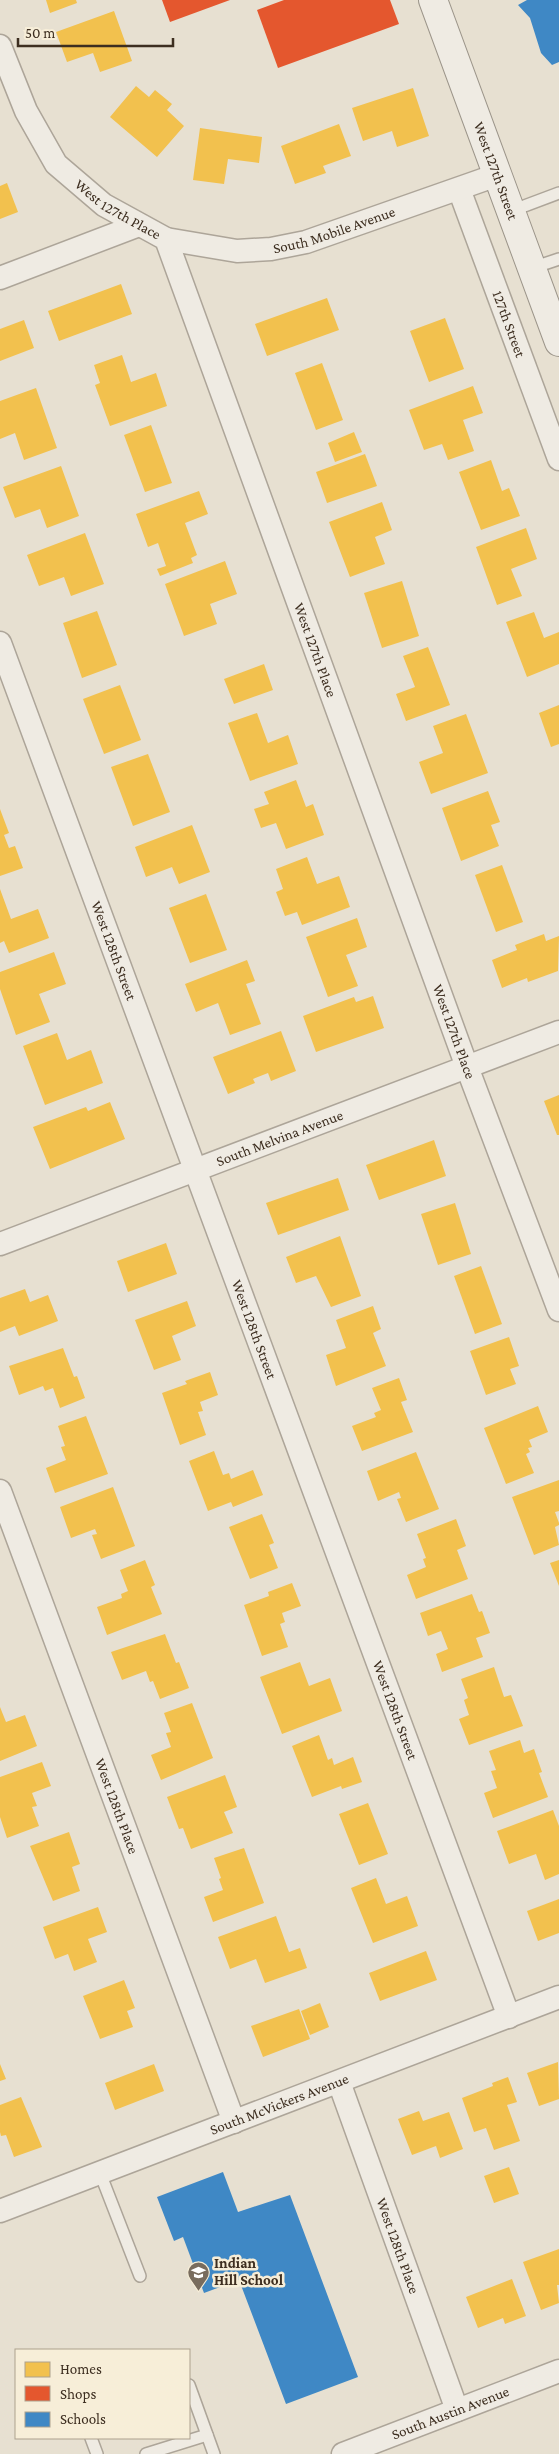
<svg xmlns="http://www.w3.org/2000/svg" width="559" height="2454" viewBox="0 0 559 2454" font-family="'Crimson Pro',serif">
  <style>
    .homes { fill: #f2c14e }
    .shops { fill: #e4572e }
    .schools { fill: #3f88c5 }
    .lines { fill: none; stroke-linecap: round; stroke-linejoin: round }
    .service-casing { stroke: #ada599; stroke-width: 14 }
    .minor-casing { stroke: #ada599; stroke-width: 25 }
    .secondary-casing { stroke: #9c958a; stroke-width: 30 }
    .service { stroke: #efebe3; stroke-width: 11 }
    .minor { stroke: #efebe3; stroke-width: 22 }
    .secondary { stroke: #efebe3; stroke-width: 28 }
    .labels { text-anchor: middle; stroke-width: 5; stroke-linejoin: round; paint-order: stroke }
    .street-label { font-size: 15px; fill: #3d2e20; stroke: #f7eed8 }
    .poi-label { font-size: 15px; font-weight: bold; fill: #3d2e20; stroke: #f7eed8; text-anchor: start }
  </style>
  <rect width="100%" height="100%" fill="#e7e0d1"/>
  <g class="homes">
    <polygon points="46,0 76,0 77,3 50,13"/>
    <polygon points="114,11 132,61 100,72 93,53 67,62 56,32"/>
    <polygon points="136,86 149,97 155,90 172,104 167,110 184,126 157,157 110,117"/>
    <polygon points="413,88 429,136 397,147 392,131 363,141 352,108"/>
    <polygon points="339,124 351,156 323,166 326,173 295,184 281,146"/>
    <polygon points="200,128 262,137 259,163 228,159 224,184 193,180"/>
    <polygon points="7,183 18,212 0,219 0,186"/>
    <polygon points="121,284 132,314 59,341 48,311"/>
    <polygon points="327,298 339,330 267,356 255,324"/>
    <polygon points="445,318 464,369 429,382 410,331"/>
    <polygon points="24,320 34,348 0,361 0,329"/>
    <polygon points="122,355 131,382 156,373 167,406 110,426 95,385 100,383 94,365"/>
    <polygon points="322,363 343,420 316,430 295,373"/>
    <polygon points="473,386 483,413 463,420 474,451 448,460 442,444 424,450 409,410"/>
    <polygon points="36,388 57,448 24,460 15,433 0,439 0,401"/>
    <polygon points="151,425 172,483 145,492 124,435"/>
    <polygon points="354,432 362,452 335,462 328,443"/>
    <polygon points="365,454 377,486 327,503 316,472"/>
    <polygon points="491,460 502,491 509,488 520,516 481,530 459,472"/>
    <polygon points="61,466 79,516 47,528 40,509 15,518 3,487"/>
    <polygon points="199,491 208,514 185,523 197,555 191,558 193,563 160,576 157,569 166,566 158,543 148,547 136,514"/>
    <polygon points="382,502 392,530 375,537 385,564 350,577 329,522"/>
    <polygon points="526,528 537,559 511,569 522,596 497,605 476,547"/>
    <polygon points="85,533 104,584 71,596 64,577 39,586 27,555"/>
    <polygon points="225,561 237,594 210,604 217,624 184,636 165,584"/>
    <polygon points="402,581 419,636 382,648 364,593"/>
    <polygon points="97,611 117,665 82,678 63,623"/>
    <polygon points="534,612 544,638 559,632 559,664 527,677 506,622"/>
    <polygon points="428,647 450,705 406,721 396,694 415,687 403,656"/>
    <polygon points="264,664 273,690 234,704 224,679"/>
    <polygon points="120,685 141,740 104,754 83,699"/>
    <polygon points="559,705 559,744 551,747 539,713"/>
    <polygon points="257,713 268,743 288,735 298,764 250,781 228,723"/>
    <polygon points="466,714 488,773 431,794 419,762 443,753 433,726"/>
    <polygon points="148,754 170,812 133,826 111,767"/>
    <polygon points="296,780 306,807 313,804 324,835 286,849 276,823 261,828 254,809 269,804 264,792"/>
    <polygon points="488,791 500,822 491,825 499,846 461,861 442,808"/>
    <polygon points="0,809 9,833 4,835 9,848 15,846 23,868 0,876"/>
    <polygon points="192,825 210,872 179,884 172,867 146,877 135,847"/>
    <polygon points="307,857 317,884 339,876 350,907 302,925 297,912 285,916 276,892 283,889 276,869"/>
    <polygon points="502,865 523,922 496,932 475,875"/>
    <polygon points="0,889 11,919 38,909 49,938 9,953 4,941 0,943"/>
    <polygon points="206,894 227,950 190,963 169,908"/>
    <polygon points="357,918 367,947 346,955 358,986 328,997 306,937"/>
    <polygon points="544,934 546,941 559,936 558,971 528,982 527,978 502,988 492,960 517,950 515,945"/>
    <polygon points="54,952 66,984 39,994 50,1022 16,1035 0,989 0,972"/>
    <polygon points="247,960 255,981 246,984 261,1024 230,1035 218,1003 196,1012 185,984"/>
    <polygon points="373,996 384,1028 316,1052 303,1016 354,997 356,1002"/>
    <polygon points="281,1031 296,1071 271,1081 268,1073 253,1079 255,1083 228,1094 213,1057"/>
    <polygon points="57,1033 67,1060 91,1050 103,1083 45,1105 23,1046"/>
    <polygon points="559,1095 559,1135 557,1135 544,1101"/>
    <polygon points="110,1102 125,1139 50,1169 33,1127 86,1107 88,1111"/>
    <polygon points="434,1140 446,1176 379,1200 366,1165"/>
    <polygon points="338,1178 349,1210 278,1235 266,1203"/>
    <polygon points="455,1203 471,1254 438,1265 421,1214"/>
    <polygon points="340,1236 361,1296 331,1307 316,1276 296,1283 286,1257"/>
    <polygon points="166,1243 177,1274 128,1292 117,1261"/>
    <polygon points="481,1266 502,1324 475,1334 454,1276"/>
    <polygon points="25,1289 30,1302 48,1295 58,1321 19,1336 15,1326 0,1332 0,1298"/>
    <polygon points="187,1301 196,1326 172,1336 181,1360 154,1370 135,1320"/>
    <polygon points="373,1306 381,1329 373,1333 386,1366 336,1386 326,1355 346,1348 336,1320"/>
    <polygon points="509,1337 519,1366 510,1369 516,1384 486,1395 470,1351"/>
    <polygon points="63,1348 74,1377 77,1376 85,1398 60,1408 53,1388 45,1391 43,1386 19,1395 9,1366"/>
    <polygon points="210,1372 218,1395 200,1402 203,1411 198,1412 206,1435 180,1445 162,1393 187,1384 185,1381"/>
    <polygon points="399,1378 407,1400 401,1402 413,1432 362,1451 352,1426 376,1417 374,1413 381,1410 372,1388"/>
    <polygon points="538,1406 548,1432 529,1440 532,1447 528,1448 530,1452 526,1454 534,1473 506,1484 484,1428"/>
    <polygon points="86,1416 108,1474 55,1493 46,1468 66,1460 61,1447 65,1446 58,1426"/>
    <polygon points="214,1451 223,1475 229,1473 231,1479 253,1470 263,1495 233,1507 231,1502 208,1511 189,1461"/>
    <polygon points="416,1452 439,1509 406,1522 397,1499 401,1498 399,1492 378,1501 367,1471"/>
    <polygon points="559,1480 559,1511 555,1512 559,1523 559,1525 555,1527 559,1545 534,1555 512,1497"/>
    <polygon points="113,1487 135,1546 101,1559 92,1535 97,1534 95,1529 71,1538 60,1507"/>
    <polygon points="262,1514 274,1543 269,1545 278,1568 250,1579 229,1527"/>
    <polygon points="456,1519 466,1546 457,1550 468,1579 416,1599 407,1575 426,1567 423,1559 426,1558 417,1534"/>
    <polygon points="145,1560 155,1585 151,1587 162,1614 107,1635 97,1607 122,1598 121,1594 128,1591 120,1570"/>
    <polygon points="559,1560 559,1586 550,1563"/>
    <polygon points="292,1583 301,1606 282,1613 285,1622 280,1624 288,1647 262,1656 244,1605 269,1596 268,1592"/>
    <polygon points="472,1594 479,1612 482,1611 490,1633 476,1638 483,1657 442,1672 436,1654 448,1649 441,1631 428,1636 420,1613"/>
    <polygon points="165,1634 176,1663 179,1662 189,1688 160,1699 153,1681 150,1682 146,1671 122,1680 111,1652"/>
    <polygon points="300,1662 309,1686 330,1678 342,1711 282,1734 260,1677"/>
    <polygon points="494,1667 504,1697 511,1695 523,1726 469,1745 459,1719 469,1715 464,1700 468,1698 461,1679"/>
    <polygon points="192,1703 213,1758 161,1780 151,1755 171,1747 166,1733 171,1732 164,1713"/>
    <polygon points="0,1707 6,1722 25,1715 37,1746 0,1761"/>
    <polygon points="319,1735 328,1760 332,1758 334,1765 353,1757 362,1782 342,1789 341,1786 312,1797 292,1746"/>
    <polygon points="520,1740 524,1753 534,1749 542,1772 539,1773 548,1797 493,1818 484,1793 497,1788 491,1771 496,1770 489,1751"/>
    <polygon points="42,1762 51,1786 32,1793 37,1806 32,1807 39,1826 7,1838 0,1817 0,1777"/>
    <polygon points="225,1775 237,1807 224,1812 233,1833 191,1849 183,1828 179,1829 167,1797"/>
    <polygon points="368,1803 388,1854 359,1865 339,1814"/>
    <polygon points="553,1810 559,1826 559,1874 545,1880 536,1854 509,1864 497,1831"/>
    <polygon points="69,1832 80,1864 72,1867 80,1891 53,1901 30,1846"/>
    <polygon points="244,1848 264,1903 213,1922 204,1897 223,1890 219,1879 221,1878 214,1858"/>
    <polygon points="376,1878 386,1904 407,1896 418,1926 373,1943 351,1888"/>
    <polygon points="559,1899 559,1933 538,1941 527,1911"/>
    <polygon points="98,1907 107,1932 88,1939 97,1962 74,1971 68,1954 55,1959 43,1927"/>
    <polygon points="276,1916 289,1952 300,1948 307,1968 265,1983 256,1959 230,1969 218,1937"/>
    <polygon points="426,1951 437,1980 380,2001 369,1973"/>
    <polygon points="124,1980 135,2008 127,2011 133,2027 100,2039 83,1996"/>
    <polygon points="320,2003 329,2027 310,2035 301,2011"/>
    <polygon points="299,2009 310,2039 263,2057 251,2026"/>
    <polygon points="558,2062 559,2099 539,2106 527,2073"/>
    <polygon points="0,2064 6,2079 0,2081"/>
    <polygon points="154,2064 164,2091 115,2110 105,2083"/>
    <polygon points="508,2077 517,2102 507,2105 520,2141 494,2150 486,2128 474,2132 462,2098 493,2086 492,2083"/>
    <polygon points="21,2097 42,2147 14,2157 6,2135 1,2136 0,2132 0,2105"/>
    <polygon points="419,2111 423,2121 449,2112 463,2149 440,2158 436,2146 412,2155 398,2119"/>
    <polygon points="509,2167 519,2194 494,2203 484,2176"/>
    <polygon points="559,2249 559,2285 557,2285 559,2303 541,2310 523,2262"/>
    <polygon points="512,2279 526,2316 505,2324 503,2318 478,2328 466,2297"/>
  </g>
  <g class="shops">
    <polygon points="162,0 230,0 170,22"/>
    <polygon points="284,0 390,0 399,24 278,68 257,10"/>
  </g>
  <g class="schools">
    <polygon points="527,0 559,0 559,62 552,65 541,53 530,18 518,5"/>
    <polygon points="223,2172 238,2212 290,2195 358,2377 286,2404 239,2280 204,2293 183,2237 174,2241 157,2197"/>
  </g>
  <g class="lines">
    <defs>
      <g id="service">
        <polyline points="511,211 559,193"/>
        <polyline points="532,268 559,259"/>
        <polyline points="100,2173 140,2276"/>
        <polyline points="189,2385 214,2454"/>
        <polyline points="91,2438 97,2454"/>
        <polyline points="146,2454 207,2435"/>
      </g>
      <g id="minor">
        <path id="s1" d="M 0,46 L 26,111 L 56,164 L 104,205 L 166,239 L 467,1067 L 559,1310"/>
        <path id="s2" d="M 459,189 L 559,459"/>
        <path id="s3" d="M 166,239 L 237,251 L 271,249 L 306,242 L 497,175"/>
        <polyline points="0,278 139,225"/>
        <path id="s4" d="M 0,643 L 509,2017"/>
        <path id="s5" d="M 0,1244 L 559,1032"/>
        <path id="s6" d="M 0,1491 L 234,2122"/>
        <path id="s7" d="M 339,2082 L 457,2410"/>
        <path id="s8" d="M 0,2211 L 559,1997"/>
        <path id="s9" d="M 343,2454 L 559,2371"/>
      </g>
      <g id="secondary">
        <path id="s10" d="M 433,0 L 559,342"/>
      </g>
    </defs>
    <use href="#service" class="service-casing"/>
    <use href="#minor" class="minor-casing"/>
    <use href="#secondary" class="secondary-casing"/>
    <use href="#service" class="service"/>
    <use href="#minor" class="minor"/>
    <use href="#secondary" class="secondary"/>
  </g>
  <defs>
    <symbol id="school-pin" viewBox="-11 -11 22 30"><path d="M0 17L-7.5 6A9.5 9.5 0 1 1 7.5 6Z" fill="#786c5e" stroke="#f7eed8"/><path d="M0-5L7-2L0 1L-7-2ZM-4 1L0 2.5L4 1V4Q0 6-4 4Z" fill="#fff"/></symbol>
  </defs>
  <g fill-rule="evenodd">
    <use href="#school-pin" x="186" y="2260" width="25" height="34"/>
  </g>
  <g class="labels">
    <g class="street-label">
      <text dy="5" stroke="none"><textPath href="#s10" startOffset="182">West 127th Street</textPath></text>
      <text dy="5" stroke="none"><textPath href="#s1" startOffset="208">West 127th Place</textPath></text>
      <text dy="5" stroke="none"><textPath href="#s3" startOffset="172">South Mobile Avenue</textPath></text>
      <text dy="5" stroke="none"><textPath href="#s2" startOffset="144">127th Street</textPath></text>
      <text dy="5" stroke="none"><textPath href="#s1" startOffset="702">West 127th Place</textPath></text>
      <text dy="5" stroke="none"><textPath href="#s4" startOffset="328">West 128th Street</textPath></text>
      <text dy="5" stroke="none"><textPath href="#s1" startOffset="1108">West 127th Place</textPath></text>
      <text dy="5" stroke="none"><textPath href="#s5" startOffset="299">South Melvina Avenue</textPath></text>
      <text dy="5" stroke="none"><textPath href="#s4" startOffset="732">West 128th Street</textPath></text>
      <text dy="5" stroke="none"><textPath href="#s4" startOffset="1138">West 128th Street</textPath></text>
      <text dy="5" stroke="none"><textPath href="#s6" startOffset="336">West 128th Place</textPath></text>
      <text dy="5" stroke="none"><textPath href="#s8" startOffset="299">South McVickers Avenue</textPath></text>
      <text dy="5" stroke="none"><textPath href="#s7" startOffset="174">West 128th Place</textPath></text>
      <text dy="5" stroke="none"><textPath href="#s9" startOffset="115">South Austin Avenue</textPath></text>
    </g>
    <g class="poi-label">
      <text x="214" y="2268">Indian<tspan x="214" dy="17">Hill School</tspan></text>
    </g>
  </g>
  <rect x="15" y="2349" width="175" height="90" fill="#f7eed8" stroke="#ada18e"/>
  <rect x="25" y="2362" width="25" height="15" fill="#f2c14e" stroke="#ada18e"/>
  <text x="60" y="2374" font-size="15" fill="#3d2e20">Homes</text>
  <rect x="25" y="2386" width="25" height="15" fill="#e4572e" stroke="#ada18e"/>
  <text x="60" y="2399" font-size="15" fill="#3d2e20">Shops</text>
  <rect x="25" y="2412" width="25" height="15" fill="#3f88c5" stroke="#ada18e"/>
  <text x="60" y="2424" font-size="15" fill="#3d2e20">Schools</text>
  <path d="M18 38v8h155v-8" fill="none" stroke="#3d2e20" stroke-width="2.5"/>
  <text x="25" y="38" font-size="15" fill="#3d2e20" stroke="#f7eed8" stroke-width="4" paint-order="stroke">50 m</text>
</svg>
